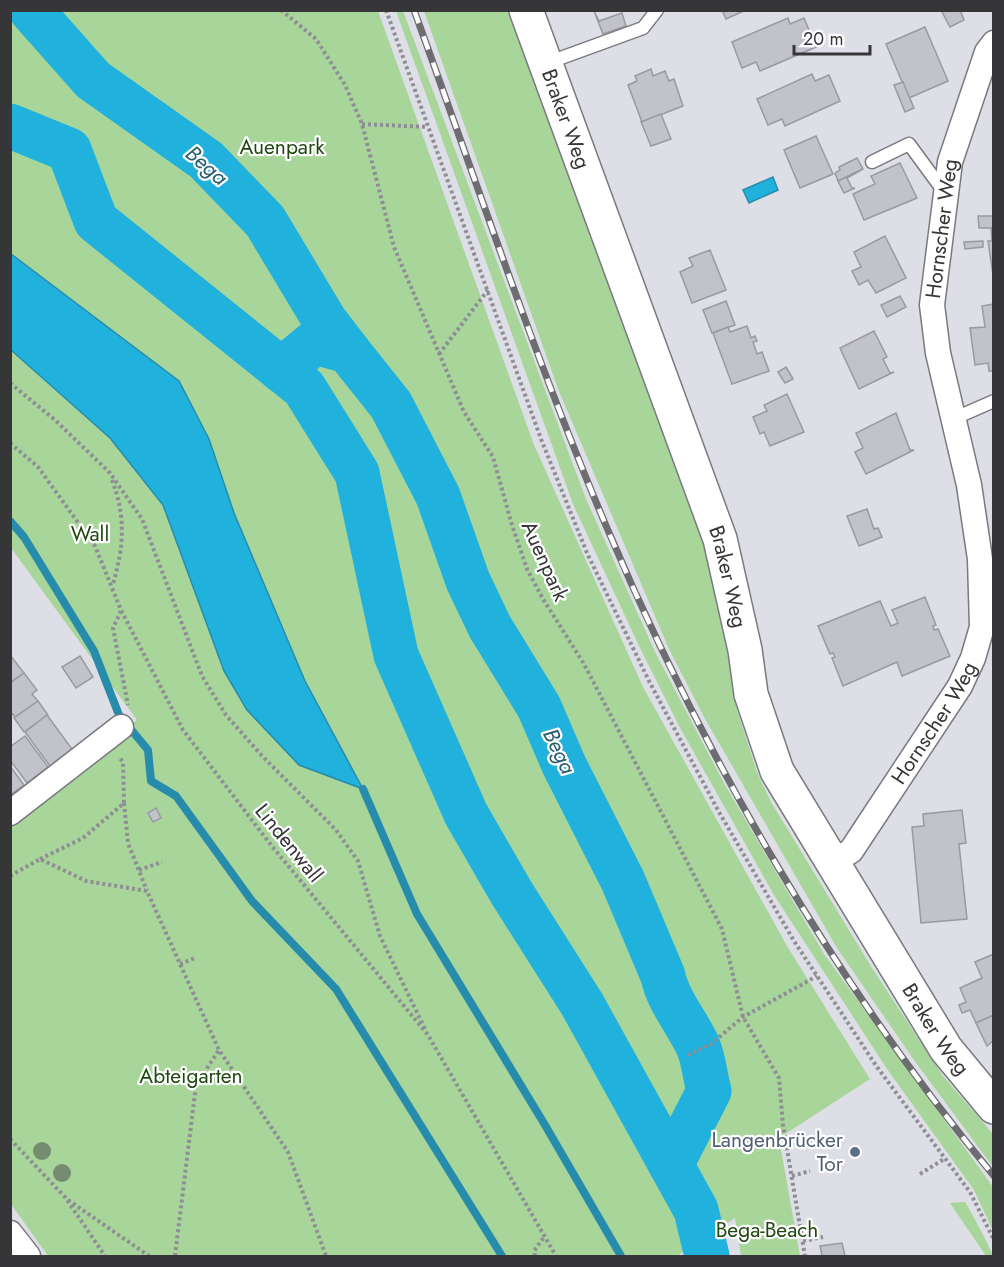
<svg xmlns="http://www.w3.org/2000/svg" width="1004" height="1267" viewBox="0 0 1004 1267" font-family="Jost,sans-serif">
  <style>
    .green { fill: #a8d599 }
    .water { fill: #21b1dd; stroke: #278cac; stroke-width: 1.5 }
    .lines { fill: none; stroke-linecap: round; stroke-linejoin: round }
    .stream { stroke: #278cac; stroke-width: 8 }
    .river { stroke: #21b1dd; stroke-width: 45 }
    .building { fill: #c2c2ca; stroke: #9999a0; stroke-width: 1.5 }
    .lane-casing { stroke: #797980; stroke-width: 15 }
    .street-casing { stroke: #797980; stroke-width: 27 }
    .secondary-casing { stroke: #797980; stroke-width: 36 }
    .path { stroke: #8e8e94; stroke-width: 4; stroke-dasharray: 3 3; stroke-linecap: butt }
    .lane { stroke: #fff; stroke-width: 12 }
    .street { stroke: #fff; stroke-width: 24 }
    .secondary { stroke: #fff; stroke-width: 33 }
    .rail-casing { stroke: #6d6d71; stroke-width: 7 }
    .rail { stroke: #fff; stroke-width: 4.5; stroke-dasharray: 14; stroke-linecap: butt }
    .tree { fill: #768c71 }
    .service-dot { fill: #5c6f8a; stroke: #fff; stroke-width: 2 }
    .labels { text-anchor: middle; stroke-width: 4.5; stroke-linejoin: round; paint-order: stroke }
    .street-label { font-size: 21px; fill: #363639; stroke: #fff }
    .park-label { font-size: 21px; fill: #214811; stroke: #fff }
    .service-label { font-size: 21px; fill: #4e5e75; stroke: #fff; text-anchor: end }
    .water-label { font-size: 22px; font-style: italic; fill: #295d70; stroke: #fff }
  </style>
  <rect width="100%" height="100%" fill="#dedee6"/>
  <g class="green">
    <polygon points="11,11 378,11 534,445 643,687 787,946 870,1079 779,1138 800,1256 741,1256 735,1218 677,1256 48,1256 11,1204 11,821 137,720 11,548 11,350 110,438 163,505 224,671 299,765 362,788 305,681 234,513 209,439 179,381 11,254"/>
    <polygon points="396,11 403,11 586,499 656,654 725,785 824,954 993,1187 993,1231 974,1190 887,1069 774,895 679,726 639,646 573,504"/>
    <polygon points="424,11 512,11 709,541 737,710 757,772 771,802 872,968 943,1076 993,1134 993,1167 914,1060 837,948 704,717 669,649 558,389"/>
    <path d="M 965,1202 C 969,1208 993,1253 993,1256 L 986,1256 L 950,1203 Z"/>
  </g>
  <g class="water">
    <polygon points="773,177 778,190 749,203 743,190"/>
    <polygon points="11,254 179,381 209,439 234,513 305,681 363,789 299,765 247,710 224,671 163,505 110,438 11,350"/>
  </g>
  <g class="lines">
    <g class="stream">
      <polyline points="10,521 24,537 94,651 119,715 148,750 151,781 176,796 252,901 336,989 502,1256"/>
      <polyline points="363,789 417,914 545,1125 621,1256"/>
    </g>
    <g class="river">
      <polyline points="31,10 93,80 206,160 265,221 325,321 348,351"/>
      <polyline points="10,126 69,150 96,221 304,388 357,473 396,655 466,814 511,892 582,1004 696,1210 707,1256"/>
      <path d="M 281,370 L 315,342 L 348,351 L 391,405 L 438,496 L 468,581 L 490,627 L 539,707 L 564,765 L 623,881 L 663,976 C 668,1001 687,1022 698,1046 C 704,1060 705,1077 709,1091 L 671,1165"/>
    </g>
  </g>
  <g class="building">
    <polygon points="722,10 746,10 726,19"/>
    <polygon points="941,10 960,10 964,20 950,27"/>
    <polygon points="594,11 599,21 622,13 626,26 603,34"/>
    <polygon points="788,18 790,24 804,18 816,47 760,71 756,62 742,68 732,42"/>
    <polygon points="925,27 948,81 909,98 886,44"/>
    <polygon points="651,69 653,76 665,71 669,81 674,79 683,106 642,122 628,85 637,81 635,76"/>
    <polygon points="812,74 815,81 829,75 840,101 785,126 782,119 768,125 757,99"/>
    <polygon points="903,82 914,108 905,112 894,85"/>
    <polygon points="661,114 671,139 651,146 641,122"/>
    <polygon points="816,136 833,174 800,188 784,150"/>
    <polygon points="857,158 863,169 838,181 835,173 840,170 839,167"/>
    <polygon points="900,163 917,198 864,220 853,194 875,184 871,176"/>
    <polygon points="863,169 847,178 852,188 855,188 844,193 838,181"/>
    <polygon points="978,216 994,216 994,228 979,228"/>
    <polygon points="991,228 994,228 993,275 988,241 992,241"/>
    <polygon points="885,236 906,278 876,293 868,280 859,285 852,271 861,267 854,252"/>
    <polygon points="983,241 983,247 965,249 964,242"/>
    <polygon points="710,250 726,290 692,303 680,272 693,266 689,258"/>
    <polygon points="900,296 906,307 887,317 881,305"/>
    <polygon points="726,301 735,325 712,333 703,310"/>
    <polygon points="994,304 994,371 989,371 988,363 975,365 970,328 985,327 982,306"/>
    <polygon points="747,326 751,338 755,336 757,341 753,342 757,354 762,352 769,371 732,384 713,333 728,327 730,332"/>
    <polygon points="874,331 887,357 883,359 890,373 894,372 859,389 840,348"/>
    <polygon points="786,367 793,379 785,383 778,372"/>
    <polygon points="787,394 804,432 770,446 764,432 760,434 753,417 767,411 764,405"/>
    <polygon points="896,413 910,450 914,450 866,474 855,452 863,448 856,433"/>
    <polygon points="867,509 874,529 878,528 882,537 859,546 847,516"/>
    <polygon points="925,597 936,625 933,626 934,630 938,629 950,656 902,676 897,662 843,686 832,658 835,657 833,653 830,654 818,626 880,601 891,626 898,623 892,610"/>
    <polygon points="10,655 24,673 10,683"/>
    <polygon points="80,656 93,677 76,688 62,667"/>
    <polygon points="24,673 37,690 32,694 38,701 15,717 10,711 10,683"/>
    <polygon points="38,701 48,715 24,732 14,718"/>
    <polygon points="47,715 72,749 50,766 25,732"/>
    <polygon points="25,736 48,767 27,783 10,760 10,747"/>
    <polygon points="10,766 24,785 10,795"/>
    <polygon points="156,808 161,818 153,822 148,813"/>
    <polygon points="962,810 966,843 959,844 967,919 921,923 912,827 924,826 923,814"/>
    <polygon points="994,954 994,1015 976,1023 970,1010 962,1013 959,1005 966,1002 960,988 982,978 975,962"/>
    <polygon points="994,1015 994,1040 987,1046 976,1023"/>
    <polygon points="842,1243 845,1256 822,1256 820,1246"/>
  </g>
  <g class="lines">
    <defs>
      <g id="lane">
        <polyline points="547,63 643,28 657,10"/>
        <polyline points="872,162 909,144 945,193"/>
        <polyline points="953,419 994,401"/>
      </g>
      <g id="street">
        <polyline points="10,813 121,727"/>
        <path id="s1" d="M 831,863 L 851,851 L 960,686 L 973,658 L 982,627 L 980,559 L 969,485 L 938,353 L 932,305 L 950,162 L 987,52 L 994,43"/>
        <polyline points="10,1233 28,1256"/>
      </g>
      <g id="secondary">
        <path id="s2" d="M 526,10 L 720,539 L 745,650 L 751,694 L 777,771 L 946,1049 L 994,1107"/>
      </g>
    </defs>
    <use href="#lane" class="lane-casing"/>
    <use href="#street" class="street-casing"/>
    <use href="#secondary" class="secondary-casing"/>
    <g class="path">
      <polyline points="281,10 316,39 345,85 362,124 394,247 464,412 493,457 512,525 527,569 543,599 584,664 722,929 743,1017 779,1078 783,1125 805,1256"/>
      <polyline points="386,10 541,439 587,553 650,683 719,812 794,941 877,1067 970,1192 994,1240"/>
      <polyline points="362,124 428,127"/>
      <polyline points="439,354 488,290"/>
      <polyline points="10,383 55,420 110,473 142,519 202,676 226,715 262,756 336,830 358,861 380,936 425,1029"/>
      <polyline points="10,443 38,467 95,546 121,610 183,730 271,845 428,1035 556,1256"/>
      <path d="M 112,480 C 126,517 124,546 113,584"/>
      <polyline points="121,611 113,628 128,705"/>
      <polyline points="124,803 128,843 147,891"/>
      <polyline points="40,859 83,838 124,803 123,762 119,757"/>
      <polyline points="139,870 162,862"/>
      <polyline points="10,876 40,859 86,881 147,891 219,1050 288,1152 326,1256"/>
      <polyline points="180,964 195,958"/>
      <polyline points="688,1055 711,1044 743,1017 817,976"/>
      <polyline points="10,1139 65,1197 105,1256"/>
      <polyline points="920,1174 944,1159"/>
      <polyline points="792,1176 810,1171"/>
      <polyline points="68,1200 149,1256"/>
      <polyline points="782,1237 801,1233"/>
      <polyline points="803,1241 823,1237"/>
      <polyline points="175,1256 196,1085 219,1050"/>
      <polyline points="535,1256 534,1251 544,1237"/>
    </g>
    <use href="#lane" class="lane"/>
    <use href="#street" class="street"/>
    <use href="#secondary" class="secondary"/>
    <defs>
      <path id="rail" d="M 414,10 C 477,183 535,359 607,528 C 704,757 835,984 994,1176"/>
    </defs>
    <use href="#rail" class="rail-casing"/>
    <use href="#rail" class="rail"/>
  </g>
  <g class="tree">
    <circle cx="42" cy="1151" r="9"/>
    <circle cx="62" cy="1173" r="9"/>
  </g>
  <circle class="service-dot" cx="855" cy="1152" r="6"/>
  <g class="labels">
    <g class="street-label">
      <text dy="7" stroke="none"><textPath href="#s2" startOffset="116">Braker Weg</textPath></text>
      <text dy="7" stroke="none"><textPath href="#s1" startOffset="688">Hornscher Weg</textPath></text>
      <text transform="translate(545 561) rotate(66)" y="7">Auenpark</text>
      <text dy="7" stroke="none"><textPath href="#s2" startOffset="602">Braker Weg</textPath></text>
      <text dy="7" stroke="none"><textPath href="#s1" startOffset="176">Hornscher Weg</textPath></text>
      <text transform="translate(289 843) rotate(51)" y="7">Lindenwall</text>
      <text dy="7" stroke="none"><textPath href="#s2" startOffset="1106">Braker Weg</textPath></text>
    </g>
    <g class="park-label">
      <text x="282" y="154">Auenpark</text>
      <text x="90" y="541">Wall</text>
      <text x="191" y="1083">Abteigarten</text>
      <text x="767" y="1237">Bega-Beach</text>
    </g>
    <g class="service-label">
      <text x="843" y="1147">Langenbrücker<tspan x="843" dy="24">Tor</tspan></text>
    </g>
    <g class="water-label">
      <text transform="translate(207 165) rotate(41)" y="8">Bega</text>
      <text transform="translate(560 751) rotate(64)" y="8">Bega</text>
    </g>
  </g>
  <rect width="1004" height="1267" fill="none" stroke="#363639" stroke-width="24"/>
  <path d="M794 45v9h76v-9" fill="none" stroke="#363639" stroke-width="3"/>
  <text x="803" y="45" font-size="18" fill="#363639" stroke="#ffffff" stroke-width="4.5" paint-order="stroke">20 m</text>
</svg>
